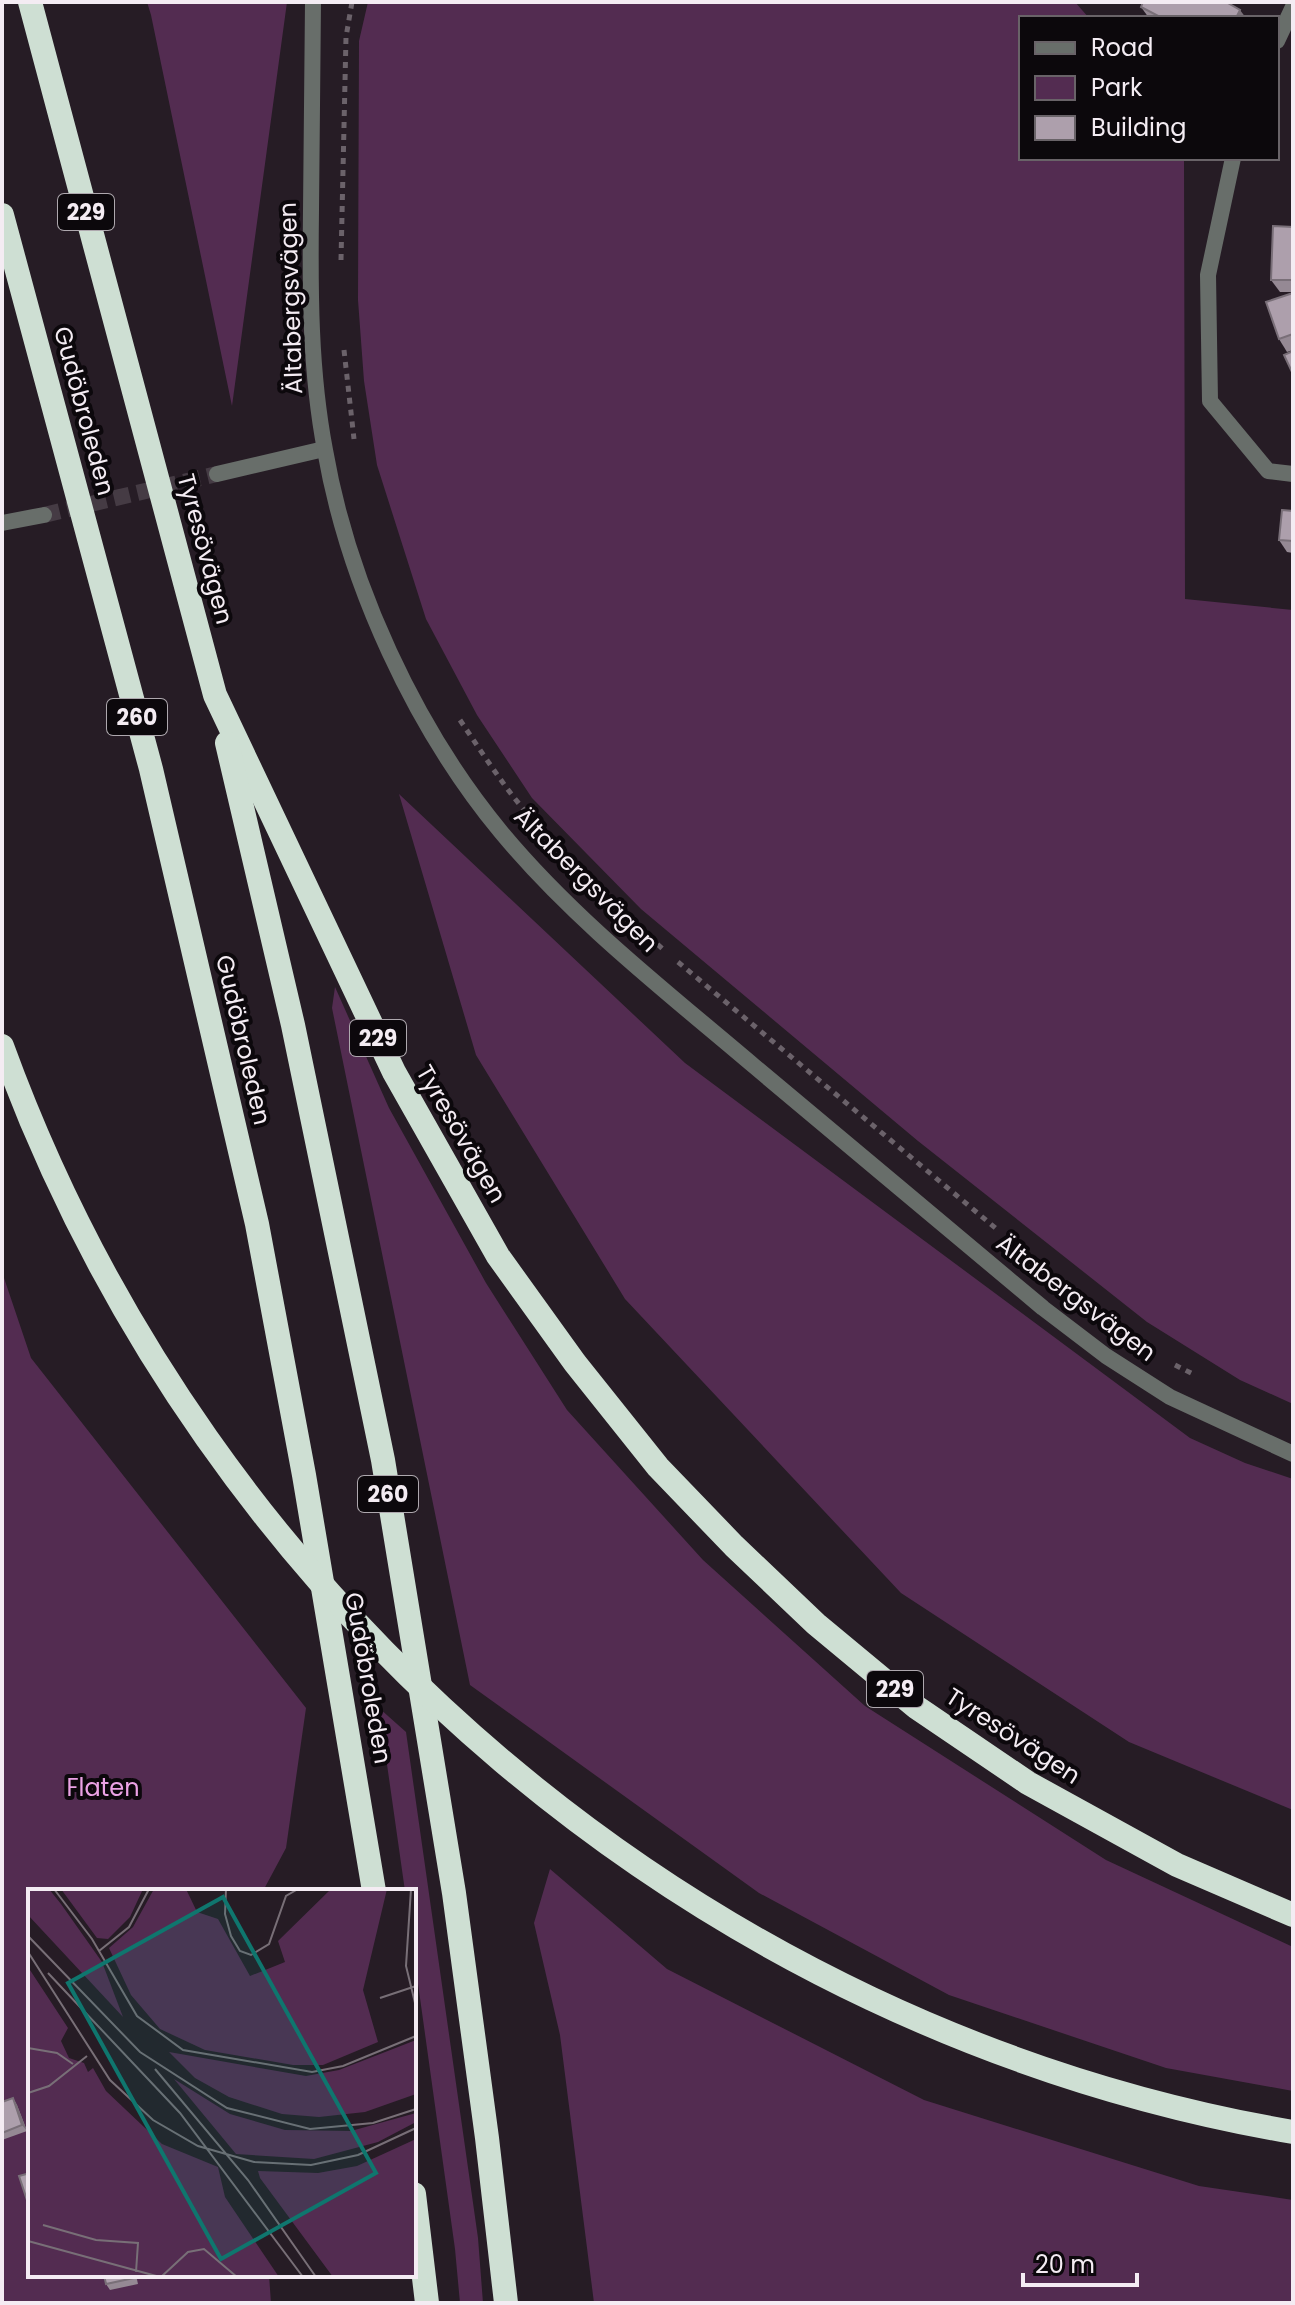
<svg xmlns="http://www.w3.org/2000/svg" width="1295" height="2305" viewBox="0 0 1295 2305" font-family="Poppins,sans-serif">
  <style>
    .green { fill: #532c51 }
    .lines { fill: none; stroke-linecap: round; stroke-linejoin: round }
    .minor-tunnel { stroke: #453b44; stroke-width: 16; stroke-dasharray: 16 8; stroke-linecap: butt }
    .path { stroke: #6b626a; stroke-width: 5; stroke-dasharray: 6 6; stroke-linecap: butt }
    .minor { stroke: #686e6a; stroke-width: 16 }
    .tertiary { stroke: #686e6a; stroke-width: 16 }
    .motorway { stroke: #cedfd3; stroke-width: 24 }
    .wall { fill: #958994 }
    .shaded-wall { fill: #796f78 }
    .building { fill: #ad9fac; stroke: #796f78; stroke-width: 2 }
    .labels { text-anchor: middle; stroke-width: 8; stroke-linejoin: round; paint-order: stroke }
    .shield { fill: #0c080c; stroke: #aea8ae; stroke-width: 2 }
    .shield-label { font-size: 22px; font-weight: bold; fill: #f4ecf3 }
    .street-label { font-size: 24px; fill: #f4ecf3; stroke: #0c080c }
    .park-label { font-size: 24px; fill: #eba2e5; stroke: #0c080c }
    .inset-road { fill: none; stroke: #786f77; stroke-width: 2 }
    .view { fill: #0f766e; fill-opacity: 0.15; stroke: #0f766e; stroke-width: 4 }
    .inset-edge { fill: none; stroke: #f4ecf3; stroke-width: 4 }
  </style>
  <rect width="100%" height="100%" fill="#261c25"/>
  <g class="green">
    <polygon points="147,2 287,2 232,406 151,15"/>
    <polygon points="368,2 1075,2 1089,18 1021,18 1021,158 1184,158 1185,599 1293,610 1293,1404 1240,1380 1147,1322 918,1141 641,909 532,798 477,715 426,619 377,465 364,381 358,300 359,41"/>
    <polygon points="399,794 685,1063 1190,1438 1245,1463 1293,1479 1293,1810 1129,1742 901,1593 625,1299 476,1055"/>
    <polygon points="335,987 389,1108 486,1283 567,1410 703,1560 865,1706 1106,1860 1293,1947 1293,2091 1166,2068 949,1995 759,1893 470,1685 332,1008"/>
    <polygon points="2,1272 31,1358 306,1708 286,1848 263,1891 30,1891 30,2275 269,2275 271,2303 2,2303"/>
    <polygon points="379,1708 406,1732 478,2238 483,2303 460,2303 455,2249 414,1955 414,1891 405,1891"/>
    <polygon points="550,1869 667,1969 924,2100 1199,2186 1293,2200 1293,2303 594,2303 560,2035 534,1923"/>
  </g>
  <g class="lines">
    <polyline class="minor-tunnel" points="44,515 217,474"/>
    <g class="path">
      <polyline points="341,260 346,37 352,2"/>
      <polyline points="344,350 354,439"/>
      <path d="M 460,720 C 476,744 492,768 509,791 C 554,850 610,901 665,951"/>
      <polyline points="678,962 999,1231"/>
      <polyline points="1175,1365 1195,1375"/>
    </g>
    <g class="minor">
      <polyline points="1277,41 1293,7"/>
      <polyline points="1233,158 1208,275 1210,401 1268,471 1293,474"/>
      <polyline points="217,474 324,449"/>
      <polyline points="2,523 44,515"/>
    </g>
    <path class="tertiary" d="M 313,2 C 312,71 312,141 311,210 C 310,291 310,371 325,450 C 348,583 415,728 501,832 C 574,920 667,992 754,1066 C 850,1147 947,1227 1043,1308 L 1106,1356 L 1170,1397 L 1293,1454"/>
    <g class="motorway">
      <polyline points="30,2 215,695 394,1072 498,1256 575,1363 658,1467 734,1546 816,1624 916,1707 1028,1783 1177,1865 1293,1915"/>
      <polyline points="2,215 151,769 257,1224 304,1475 374,1891"/>
      <polyline points="227,743 293,1025 383,1460 454,1893 487,2138 506,2303"/>
      <path d="M 2,1046 C 206,1607 703,2031 1293,2132"/>
      <polyline points="414,2194 427,2303"/>
    </g>
  </g>
  <g class="wall">
    <polygon points="1141,7 1246,18 1149,18"/>
    <polygon points="1293,227 1293,292 1280,292 1271,280"/>
    <polygon points="1293,293 1293,350 1287,352 1279,339"/>
    <polygon points="1293,511 1293,553 1287,552 1279,540"/>
    <polygon points="13,2098 17,2105 27,2131 2,2140 2,2102"/>
    <polygon points="104,2275 136,2275 138,2284 110,2290 106,2284"/>
  </g>
  <g class="shaded-wall">
    <polygon points="1240,10 1246,18 1236,18"/>
    <polygon points="13,2098 17,2105 27,2131 22,2125"/>
  </g>
  <g class="building">
    <polygon points="1143,2 1226,2 1240,10 1236,18 1162,18 1141,7"/>
    <polygon points="1273,226 1293,227 1293,280 1271,280"/>
    <polygon points="1293,293 1293,334 1279,339 1266,302"/>
    <polygon points="1293,351 1293,374 1284,355"/>
    <polygon points="1282,510 1293,511 1293,541 1279,540"/>
    <polygon points="13,2098 22,2125 2,2133 2,2102"/>
    <polygon points="30,2173 30,2202 28,2203 19,2176"/>
    <polygon points="104,2275 133,2275 134,2278 106,2284"/>
  </g>
  <g class="labels">
    <g class="shield">
      <rect x="58" y="194" width="56" height="36" rx="6"/>
      <rect x="107" y="699" width="60" height="36" rx="6"/>
      <rect x="350" y="1020" width="56" height="36" rx="6"/>
      <rect x="358" y="1476" width="60" height="36" rx="6"/>
      <rect x="867" y="1671" width="56" height="36" rx="6"/>
    </g>
    <g class="shield-label">
      <text x="86" y="220">229</text>
      <text x="137" y="725">260</text>
      <text x="378" y="1046">229</text>
      <text x="388" y="1502">260</text>
      <text x="895" y="1697">229</text>
    </g>
    <g class="street-label">
      <text transform="translate(291 298) rotate(-92)" y="8">Ältabergsvägen</text>
      <text transform="translate(84 411) rotate(75)" y="8">Gudöbroleden</text>
      <text transform="translate(205 549) rotate(75)" y="8">Tyresövägen</text>
      <text transform="translate(586 880) rotate(45)" y="8">Ältabergsvägen</text>
      <text transform="translate(243 1040) rotate(77)" y="8">Gudöbroleden</text>
      <text transform="translate(461 1134) rotate(60)" y="8">Tyresövägen</text>
      <text transform="translate(1076 1298) rotate(37)" y="8">Ältabergsvägen</text>
      <text transform="translate(368 1678) rotate(80)" y="8">Gudöbroleden</text>
      <text transform="translate(1013 1736) rotate(33)" y="8">Tyresövägen</text>
    </g>
    <g class="park-label">
      <text x="103" y="1796">Flaten</text>
    </g>
  </g>
  <g transform="translate(28 1889)">
    <rect width="388" height="388" fill="#261c25"/>
    <path d="M 0,0 L 21,0 L 33,15 L 74,73 L 95,128 L 0,26 ZM 33,0 L 115,0 L 102,28 L 80,50 L 69,49 ZM 126,0 L 158,0 L 169,23 L 190,30 L 222,87 L 257,73 L 250,52 L 303,0 L 359,0 L 335,101 L 350,153 L 295,176 L 265,176 L 177,161 L 132,140 L 103,106 L 81,59 L 105,38 ZM 0,78 L 40,139 L 33,152 L 41,169 L 56,174 L 60,183 L 65,179 L 78,202 L 134,255 L 190,278 L 197,308 L 251,388 L 0,388 ZM 388,151 L 388,205 L 337,223 L 291,228 L 254,225 L 201,208 L 167,189 L 141,163 L 278,187 L 311,181 ZM 146,190 L 202,225 L 257,241 L 323,242 L 388,224 L 388,233 L 350,253 L 286,270 L 208,265 ZM 388,250 L 388,388 L 305,388 L 232,289 L 230,282 L 290,284 L 329,277 Z" fill="#532c51"/>
    <path class="inset-road" d="M 26,0 L 64,50 L 109,127 L 155,161 L 284,183 L 315,177 L 388,147M 198,0 L 197,25 L 203,47 L 212,62 L 223,66 L 241,55 L 258,7 L 270,0M 383,0 L 378,77 L 388,118M 0,47 L 112,163 L 199,219 L 282,240 L 345,234 L 388,220M 71,62 L 101,38 L 121,0M 0,63 L 82,191 L 125,231 L 170,257 L 226,273 L 283,276 L 330,266 L 388,239M 20,84 L 152,224 L 275,388M 352,109 L 388,97M 0,159 L 29,164 L 45,175M 127,180 L 220,291 L 288,388M 0,204 L 21,197 L 59,167M 15,336 L 68,351 L 110,354 L 108,383M 0,352 L 132,388M 133,388 L 160,363 L 176,360 L 209,388"/>
    <path class="view" d="M 195,8 L 348,284 L 193,370 L 40,94 Z"/>
    <rect width="388" height="388" class="inset-edge"/>
  </g>
  <rect width="1295" height="2305" fill="none" stroke="#f4ecf3" stroke-width="8"/>
  <rect x="1019" y="16" width="260" height="144" fill="#0c080c" stroke="#696368" stroke-width="2"/>
  <rect x="1035" y="42" width="40" height="12" fill="#686e6a" stroke="#696368" stroke-width="2"/>
  <text x="1091" y="56" font-size="24" fill="#f4ecf3">Road</text>
  <rect x="1035" y="76" width="40" height="24" fill="#532c51" stroke="#696368" stroke-width="2"/>
  <text x="1091" y="96" font-size="24" fill="#f4ecf3">Park</text>
  <rect x="1035" y="116" width="40" height="24" fill="#ad9fac" stroke="#696368" stroke-width="2"/>
  <text x="1091" y="136" font-size="24" fill="#f4ecf3">Building</text>
  <path d="M1023 2273v12h114v-12" fill="none" stroke="#f4ecf3" stroke-width="4"/>
  <text x="1035" y="2273" font-size="24" fill="#f4ecf3" stroke="#0c080c" stroke-width="6" paint-order="stroke">20 m</text>
</svg>
